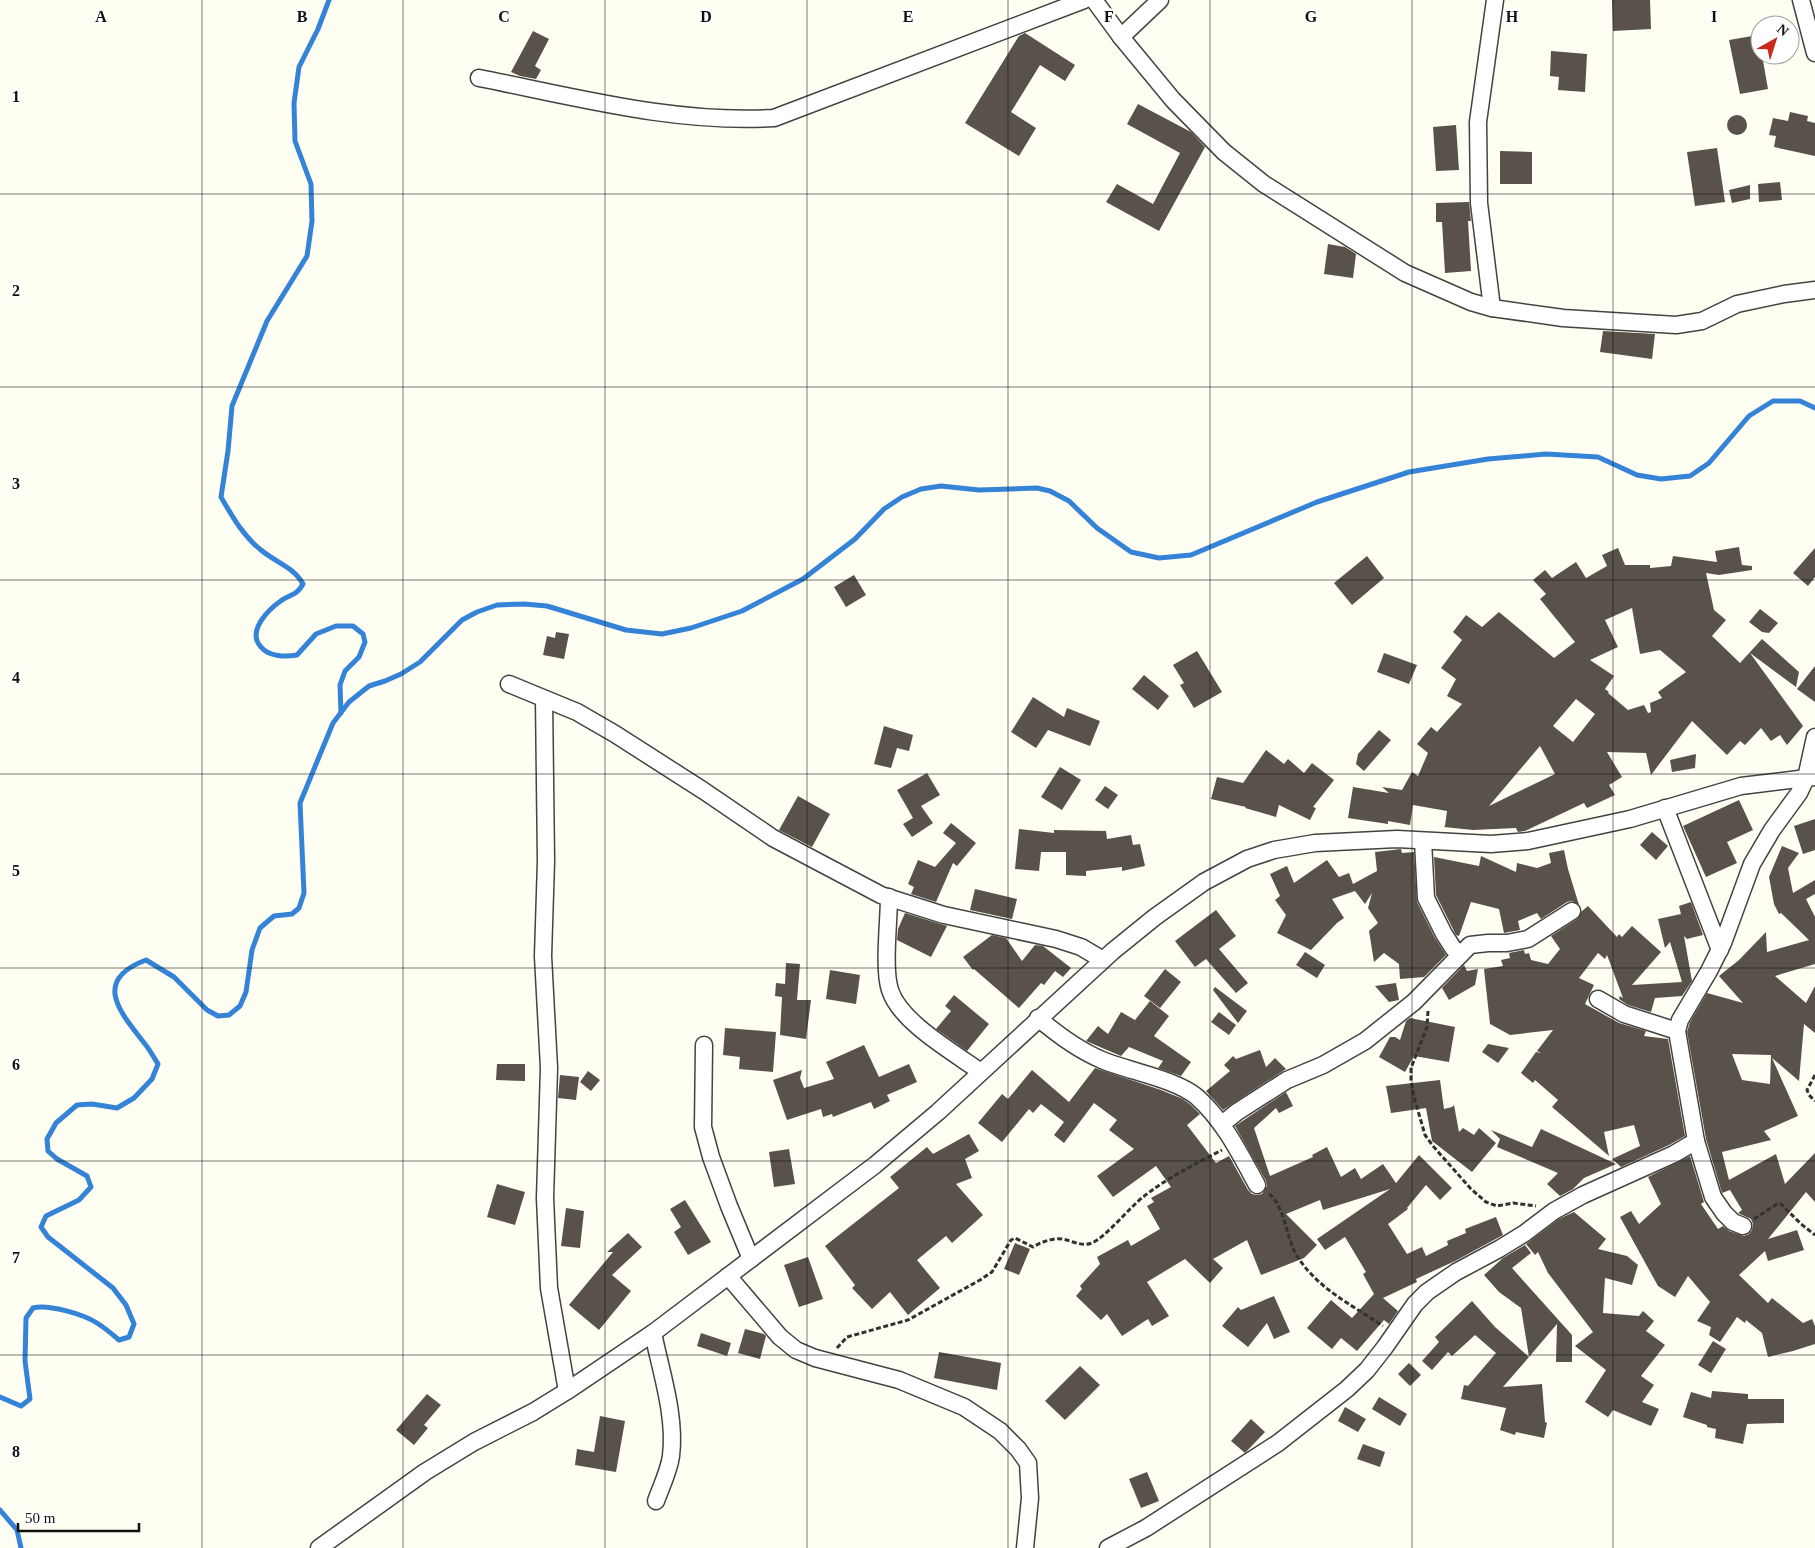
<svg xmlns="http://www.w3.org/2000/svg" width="1815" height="1548" viewBox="0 0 1815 1548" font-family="Georgia,serif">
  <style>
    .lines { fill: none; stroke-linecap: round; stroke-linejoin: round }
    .stream { stroke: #3483d7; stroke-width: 5 }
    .building { fill: #59524b; fill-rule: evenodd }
    .minor-casing { stroke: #434343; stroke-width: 19 }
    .path { stroke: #323232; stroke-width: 3; stroke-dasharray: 5 2.5; stroke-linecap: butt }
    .minor { stroke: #fff; stroke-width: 16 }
    .grid { fill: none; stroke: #101010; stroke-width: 1; stroke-opacity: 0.55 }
    .grid-label { font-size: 16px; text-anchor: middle; font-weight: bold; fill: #101010; stroke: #fff; stroke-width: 5; stroke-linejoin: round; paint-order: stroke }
  </style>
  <rect width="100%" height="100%" fill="#fffef2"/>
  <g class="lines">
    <g class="stream">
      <path d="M 329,0 L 318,29 L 299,67 L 294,103 L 295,141 L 311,184 L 312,221 L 307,256 L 267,321 L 232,406 L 228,451 L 221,497 C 232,516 243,536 261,550 C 275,562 294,567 303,584 C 297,595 292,594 282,600 C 269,609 246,631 261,647 C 269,657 286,657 297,655 L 316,634 L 336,626 L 353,626 L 363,634 L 365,642 L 359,657 L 345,671 L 340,685 L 341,713"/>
      <path d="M 0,1397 L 21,1406 L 30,1399 L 25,1361 L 26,1318 L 33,1308 C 48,1304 83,1314 97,1323 C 105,1328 112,1334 119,1340 L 129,1337 L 134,1324 L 126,1305 L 113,1288 L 48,1237 L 41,1227 L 46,1216 L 79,1200 L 91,1187 L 87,1176 L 57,1159 L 48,1151 L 47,1139 L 56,1123 L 77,1105 L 92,1104 L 117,1108 L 134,1098 L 152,1079 L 158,1064 C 154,1058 150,1050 145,1044 C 122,1014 90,981 146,960 L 174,977 L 207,1010 L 218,1016 L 229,1015 L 240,1006 L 246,992 L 252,950 L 260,928 L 274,916 L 292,914 L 299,908 L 304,893 L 300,803 L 333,723 L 349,702 L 369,686 L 385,681 L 401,674 L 420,662 L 462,620 L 477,612 L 497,605 L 524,604 L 547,606 L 626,630 L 662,634 L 691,628 L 742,611 L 803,579 L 855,539 L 884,509 L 902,497 L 921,489 L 941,486 L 979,490 L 1037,488 L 1050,491 L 1069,501 L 1097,528 L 1131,552 L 1159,558 L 1191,555 L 1317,502 L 1409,472 L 1488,459 L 1546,454 L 1598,457 L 1637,475 L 1661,479 L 1690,476 L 1709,463 L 1749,416 L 1773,401 L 1800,401 L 1815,408"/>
      <polyline points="0,1510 17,1530 21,1548"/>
    </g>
  </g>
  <g class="building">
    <polygon points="1612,0 1650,0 1651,29 1613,31"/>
    <polygon points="533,31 549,39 535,66 541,70 536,79 520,76 511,72"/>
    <polygon points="1025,33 1075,65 1065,81 1040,65 1011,112 1036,128 1019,156 965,123 1019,36"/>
    <polygon points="1758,35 1760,55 1762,55 1768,89 1740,94 1729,40"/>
    <polygon points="1551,51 1587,54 1585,92 1558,90 1559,77 1550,76"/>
    <polygon points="1138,104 1191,132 1205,147 1159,231 1106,202 1117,184 1153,204 1180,153 1127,124"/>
    <polygon points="1790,112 1808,116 1807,121 1815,123 1815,156 1774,147 1776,136 1769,135 1773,118 1788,121"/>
    <circle cx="1737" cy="125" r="10"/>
    <polygon points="1456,125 1459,170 1436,171 1433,127"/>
    <polygon points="1717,148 1725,202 1695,206 1687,152"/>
    <polygon points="1500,151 1532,152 1532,184 1500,184"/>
    <polygon points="1780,182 1782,200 1759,202 1758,184"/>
    <polygon points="1750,185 1750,199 1732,203 1729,190"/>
    <polygon points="1469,202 1471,221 1468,221 1471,271 1445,273 1442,222 1436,222 1436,203"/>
    <polygon points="1328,244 1345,247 1356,254 1353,278 1324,274"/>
    <polygon points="1603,331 1655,334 1652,359 1600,352"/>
    <path d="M 1739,547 L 1742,565 L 1752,566 L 1752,570 L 1719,575 L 1706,573 L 1714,610 L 1726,620 L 1712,636 L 1740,663 L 1762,639 L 1799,672 L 1796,687 L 1750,653 L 1803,726 L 1787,745 L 1780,735 L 1771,741 L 1761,728 L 1745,745 L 1740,741 L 1727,755 L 1692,721 L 1651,775 L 1646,753 L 1607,752 L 1622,777 L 1609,785 L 1615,795 L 1587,808 L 1584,803 L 1525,831 L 1518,832 L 1516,828 L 1473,830 L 1444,827 L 1445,826 L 1447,811 L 1413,805 L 1410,825 L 1388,821 L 1388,824 L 1348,818 L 1353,787 L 1389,793 L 1382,787 L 1402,790 L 1412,772 L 1418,776 L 1428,753 L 1417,744 L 1431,727 L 1437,732 L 1462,704 L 1447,696 L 1456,679 L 1441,668 L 1462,640 L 1453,632 L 1466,615 L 1482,627 L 1499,612 L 1554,658 L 1575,642 L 1540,599 L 1546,594 L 1533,580 L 1545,570 L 1552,578 L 1576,562 L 1586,578 L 1607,566 L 1602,555 L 1618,548 L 1625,565 L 1650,565 L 1650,568 L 1671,566 L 1673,556 L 1717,562 L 1715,551 ZM 1632,608 L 1640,654 L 1660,650 L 1686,672 L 1658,692 L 1662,698 L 1650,703 L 1651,712 L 1648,713 L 1644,705 L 1628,710 L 1608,693 L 1609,692 L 1605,689 L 1614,676 L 1590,660 L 1618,647 L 1605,620 ZM 1576,699 L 1595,714 L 1573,742 L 1553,726 ZM 1540,746 L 1555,774 L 1489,806 Z"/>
    <polygon points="1815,548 1815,577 1808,586 1793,573"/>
    <polygon points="1367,556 1384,578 1352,605 1334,583"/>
    <polygon points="854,575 866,595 846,607 834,587"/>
    <polygon points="1760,609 1778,623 1769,633 1762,632 1749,622"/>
    <polygon points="556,632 569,634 564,659 543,655 547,636 555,638"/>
    <polygon points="1197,651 1222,692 1194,708 1180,685 1184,683 1173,665"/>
    <polygon points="1384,653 1417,665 1409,684 1377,672"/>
    <polygon points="1815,666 1815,702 1797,689"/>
    <polygon points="1144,675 1169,696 1158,710 1132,689"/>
    <polygon points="1033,697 1064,717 1067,708 1100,721 1090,746 1048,730 1036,748 1011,732"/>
    <polygon points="884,726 913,735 909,751 897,748 891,768 874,764"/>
    <polygon points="1379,730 1391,740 1364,771 1356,764 1358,754"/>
    <polygon points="1266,750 1284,764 1288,759 1304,773 1312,763 1334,780 1313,807 1316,808 1310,820 1279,805 1276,817 1245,808 1246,807 1211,799 1217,777 1243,783"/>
    <polygon points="1696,754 1695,768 1672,772 1670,760"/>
    <polygon points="1060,767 1081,780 1062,810 1041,797"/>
    <polygon points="927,773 940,795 921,806 933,823 912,837 903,824 913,818 897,790"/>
    <polygon points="1105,786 1118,795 1108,809 1095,800"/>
    <polygon points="798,796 830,814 812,847 779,830"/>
    <polygon points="1739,800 1753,830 1727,842 1737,863 1706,877 1683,826"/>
    <polygon points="1815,819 1815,850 1803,854 1794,826"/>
    <polygon points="951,823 976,843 957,866 953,863 936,902 911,894 914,887 908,884 918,860 935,867 956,843 943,833"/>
    <polygon points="1019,829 1054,833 1054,830 1106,831 1107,839 1131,835 1133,845 1140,844 1145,866 1122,871 1122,867 1086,871 1086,876 1066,875 1066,852 1041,852 1039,871 1015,869"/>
    <polygon points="1652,832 1668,846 1656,860 1640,845"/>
    <path d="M 1782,846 L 1799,853 L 1788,868 L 1793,893 L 1815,880 L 1815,894 L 1806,899 L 1815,917 L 1815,964 L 1775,976 L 1806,1003 L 1815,986 L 1815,1033 L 1804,1024 L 1799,1081 L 1772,1058 L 1798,1116 L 1764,1131 L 1771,1140 L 1722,1152 L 1729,1180 L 1776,1154 L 1785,1184 L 1815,1153 L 1815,1202 L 1806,1192 L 1768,1239 L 1797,1230 L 1804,1250 L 1768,1261 L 1765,1251 L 1739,1275 L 1768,1303 L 1772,1298 L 1803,1323 L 1812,1319 L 1815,1326 L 1815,1344 L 1793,1351 L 1768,1357 L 1762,1333 L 1746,1320 L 1745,1323 L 1737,1317 L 1720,1342 L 1709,1335 L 1711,1327 L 1697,1321 L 1710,1302 L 1688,1276 L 1675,1297 L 1658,1286 L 1620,1217 L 1631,1211 L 1639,1224 L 1661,1204 L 1648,1177 L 1690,1156 L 1704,1202 L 1701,1204 L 1718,1229 L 1723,1226 L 1729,1231 L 1744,1236 L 1749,1234 L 1752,1230 L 1753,1224 L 1751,1219 L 1738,1213 L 1742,1210 L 1730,1190 L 1722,1193 L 1706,1139 L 1687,1032 L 1690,1022 L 1707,993 L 1743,1003 L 1719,976 L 1739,960 L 1766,932 L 1767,952 L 1809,940 L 1781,913 L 1779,914 L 1774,904 L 1769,877 ZM 1732,1054 L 1771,1055 L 1770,1084 L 1742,1080 Z"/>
    <polygon points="1401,849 1402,853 1414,852 1417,902 1435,938 1446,955 1424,977 1400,979 1399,964 1384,953 1374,962 1369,931 1378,923 1368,908 1372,893 1365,904 1355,891 1332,899 1344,918 1337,923 1311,950 1277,933 1286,915 1275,900 1280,896 1270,874 1287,866 1294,883 1327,860 1339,877 1349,873 1353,884 1377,871 1375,852"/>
    <polygon points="1564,850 1568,869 1579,905 1572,901 1567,902 1541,919 1537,913 1518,921 1520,930 1504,933 1499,909 1471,902 1459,936 1456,935 1436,895 1434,857 1479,866 1481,856 1516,872 1517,863 1537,868 1551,863 1549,853"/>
    <polygon points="975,889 1017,899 1012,919 970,910"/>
    <polygon points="1691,902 1703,935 1687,939 1684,936 1692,981 1682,996 1655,998 1651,1012 1628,1005 1619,999 1620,996 1623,998 1607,955 1605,959 1598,953 1579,978 1594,985 1585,1004 1619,1023 1646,1031 1644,1036 1668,1039 1685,1136 1669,1145 1621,1167 1612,1159 1640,1146 1634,1125 1604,1132 1609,1156 1552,1107 1558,1100 1535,1080 1533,1083 1521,1073 1536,1052 1541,1053 1537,1051 1553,1030 1510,1035 1490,1024 1484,969 1503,966 1501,960 1510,958 1509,953 1524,950 1525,954 1529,953 1531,960 1548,964 1560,949 1551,936 1577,919 1582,911 1588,906 1617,937 1619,934 1622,937 1632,926 1661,952 1632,985 1682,982 1670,942 1665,948 1658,919 1681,914 1679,906"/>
    <polygon points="1216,910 1236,936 1219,949 1248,983 1236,993 1206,959 1195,967 1175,941"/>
    <polygon points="905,913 947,926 931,957 897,940 898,929"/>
    <polygon points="992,935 1006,938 1022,961 1035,945 1043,946 1071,968 1063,977 1055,971 1044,985 1041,983 1019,1008 974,969 973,970 963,957"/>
    <polygon points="1305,952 1325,965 1317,978 1296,965"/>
    <polygon points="786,963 800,964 797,1000 811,1000 806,1039 780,1035 782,997 775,996 776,983 785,984"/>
    <polygon points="1464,965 1467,971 1478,969 1475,985 1449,1000 1442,988"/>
    <polygon points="1165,969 1181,982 1160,1008 1144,996"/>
    <polygon points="830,970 860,975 856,1004 826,999"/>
    <polygon points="1396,983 1399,1000 1389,1002 1375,986"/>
    <polygon points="1215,987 1247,1011 1238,1023 1213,990"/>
    <polygon points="954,995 989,1024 967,1051 936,1029 951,1011 945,1006"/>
    <polygon points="1150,1001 1169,1016 1154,1036 1191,1062 1181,1076 1158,1068 1163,1061 1129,1047 1121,1056 1086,1041 1098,1026 1108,1034 1121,1012 1135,1020"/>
    <polygon points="1219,1012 1236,1025 1229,1035 1211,1022"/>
    <polygon points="1410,1018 1455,1027 1449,1062 1414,1056 1405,1072 1379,1057 1390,1037 1395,1037 1400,1040 1406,1021"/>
    <polygon points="725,1028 776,1032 773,1072 739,1069 740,1057 723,1055"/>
    <polygon points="1488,1044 1509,1048 1498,1063 1482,1052"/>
    <polygon points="864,1045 879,1077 909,1064 917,1082 887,1095 890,1101 874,1109 871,1102 833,1117 832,1114 823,1117 821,1109 787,1120 773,1080 802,1070 800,1078 804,1088 834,1079 826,1062"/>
    <polygon points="1260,1050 1266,1067 1275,1058 1286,1069 1223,1110 1206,1091 1230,1071 1224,1065 1233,1056 1236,1059"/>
    <polygon points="497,1064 525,1064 525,1081 496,1080"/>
    <polygon points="1095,1068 1161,1090 1183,1099 1191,1105 1200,1114 1187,1125 1216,1163 1229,1156 1248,1190 1252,1194 1257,1195 1262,1194 1267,1186 1266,1181 1235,1126 1286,1092 1293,1106 1279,1113 1276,1108 1254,1128 1270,1176 1313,1157 1312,1155 1327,1147 1341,1177 1355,1168 1361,1179 1383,1164 1396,1183 1419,1155 1452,1188 1440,1200 1426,1185 1407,1208 1408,1209 1388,1224 1407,1254 1422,1247 1426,1256 1448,1245 1447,1241 1466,1233 1465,1229 1496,1217 1503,1235 1455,1261 1416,1279 1417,1282 1383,1298 1398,1311 1389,1324 1384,1320 1357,1351 1341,1338 1332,1349 1307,1328 1331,1300 1352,1318 1374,1294 1363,1274 1366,1272 1345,1237 1325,1250 1317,1239 1390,1189 1323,1210 1320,1200 1286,1214 1317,1245 1304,1258 1261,1275 1247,1240 1213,1259 1223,1268 1210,1283 1185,1259 1147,1282 1169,1316 1152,1326 1148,1319 1122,1336 1107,1314 1101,1320 1076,1296 1082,1289 1080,1286 1100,1264 1097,1257 1128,1240 1131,1246 1160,1229 1147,1206 1154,1202 1151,1198 1171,1187 1156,1166 1113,1197 1097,1176 1134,1149 1109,1130 1117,1120 1094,1103 1064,1143 1054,1135 1064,1122 1041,1104 1033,1113 1029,1109 1002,1142 978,1123 1002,1094 1008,1099 1032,1070 1069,1102"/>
    <polygon points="588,1071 600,1080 591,1091 580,1082"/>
    <polygon points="560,1075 579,1077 576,1100 558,1098"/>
    <polygon points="1440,1080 1444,1109 1452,1107 1454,1105 1459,1132 1463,1128 1474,1135 1479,1128 1496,1143 1472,1172 1432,1141 1426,1108 1391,1113 1386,1086"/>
    <polygon points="1541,1129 1616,1164 1584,1178 1573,1189 1560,1196 1547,1184 1558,1173 1497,1147 1500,1139 1491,1130 1532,1147"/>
    <polygon points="969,1134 979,1151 965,1159 972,1178 956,1184 983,1215 952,1243 946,1236 917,1260 940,1288 908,1315 890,1292 872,1309 852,1288 855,1285 825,1246 899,1188 890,1177 927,1147 933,1154"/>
    <polygon points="789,1149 795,1184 774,1187 769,1152"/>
    <polygon points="497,1184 525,1192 515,1225 487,1217"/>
    <polygon points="685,1200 711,1242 688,1255 674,1232 681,1227 670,1209"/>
    <polygon points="566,1208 584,1211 580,1248 561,1246"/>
    <polygon points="1574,1212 1606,1239 1598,1249 1627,1256 1638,1265 1632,1285 1605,1278 1603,1313 1639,1316 1643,1311 1654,1321 1646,1331 1665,1345 1641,1376 1654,1385 1642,1402 1659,1409 1651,1426 1613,1410 1608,1417 1585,1402 1606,1370 1575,1346 1593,1332 1548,1273 1538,1252 1535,1255 1526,1244 1559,1219"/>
    <polygon points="628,1233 642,1247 612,1275 631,1291 599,1330 569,1305 613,1252 607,1252"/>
    <polygon points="1015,1243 1030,1249 1019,1275 1004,1269"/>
    <polygon points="1525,1245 1531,1253 1512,1268 1572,1335 1572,1362 1556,1362 1557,1324 1529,1357 1521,1308 1499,1292 1484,1275 1503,1258"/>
    <polygon points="808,1257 823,1299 799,1307 784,1265"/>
    <polygon points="1274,1296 1290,1332 1274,1339 1267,1323 1248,1347 1222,1326 1238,1307 1241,1310"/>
    <polygon points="1472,1301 1495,1327 1529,1357 1503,1387 1542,1384 1545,1422 1547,1423 1544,1438 1516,1432 1515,1435 1500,1430 1506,1408 1461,1399 1464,1385 1468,1386 1496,1353 1475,1335 1452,1356 1448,1352 1432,1370 1422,1361 1439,1342 1435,1337"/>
    <polygon points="745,1329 764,1334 766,1336 760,1359 738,1353"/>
    <polygon points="701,1333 731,1343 727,1356 697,1346"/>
    <polygon points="1713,1341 1726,1349 1711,1373 1698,1365"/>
    <polygon points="939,1352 1001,1363 997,1390 934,1378"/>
    <polygon points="1409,1363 1421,1375 1410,1386 1398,1374"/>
    <polygon points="1080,1366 1100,1385 1065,1420 1045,1401"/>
    <polygon points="1712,1391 1748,1394 1748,1399 1784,1399 1784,1423 1747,1424 1743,1444 1715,1438 1716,1429 1707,1427 1707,1425 1683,1417 1691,1392 1711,1398"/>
    <polygon points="427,1394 441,1405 424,1425 428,1428 414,1445 396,1430"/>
    <polygon points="1379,1397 1407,1414 1400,1426 1372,1409"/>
    <polygon points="1345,1407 1366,1419 1358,1432 1338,1421"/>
    <polygon points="600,1416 625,1421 616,1472 575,1465 577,1449 594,1452"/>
    <polygon points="1251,1419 1265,1432 1245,1453 1231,1441"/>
    <polygon points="1363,1444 1385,1452 1380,1467 1357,1459"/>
    <polygon points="1147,1472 1159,1501 1141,1508 1129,1479"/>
  </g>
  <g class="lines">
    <defs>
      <g id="minor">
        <polyline points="1094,0 1121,37 1173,100 1224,152 1264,184 1405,273 1471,302 1492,308 1563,318 1676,325 1702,321 1737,304 1784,294 1815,290"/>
        <polyline points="1801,0 1815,53"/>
        <polyline points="1121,37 1160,0"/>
        <path d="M 479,78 C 576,97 675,124 774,118 L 1084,0"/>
        <polyline points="1492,308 1479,203 1478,122 1495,0"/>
        <polyline points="509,684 577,712 615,734 704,791 773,838 881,895 944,915 1056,939 1081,947 1103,960"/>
        <polyline points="544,699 546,861 543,956 549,1068 545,1198 549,1288 567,1391"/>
        <polyline points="1665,808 1720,950"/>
        <polyline points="1423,841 1426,898 1444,934 1453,948 1460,955"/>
        <path d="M 889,897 C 889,921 883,969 890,990 C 900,1022 953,1052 981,1072"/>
        <polyline points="1598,999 1624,1014 1677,1031"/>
        <path d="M 1038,1018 C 1058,1035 1078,1050 1102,1060 C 1128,1071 1176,1079 1197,1097 C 1224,1121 1240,1154 1257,1185"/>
        <polyline points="704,1045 703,1127 711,1157 729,1206 751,1259"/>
        <polyline points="1222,1124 1237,1112 1287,1080 1323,1065 1365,1041 1414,1002 1470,945 1488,943 1507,943 1528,939 1572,911"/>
        <polyline points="1743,1226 1733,1222 1724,1213 1713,1197 1696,1141 1677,1031 1680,1020 1709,971 1723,943 1752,864 1772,830 1799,793 1806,778 1815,737"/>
        <polyline points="728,1276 780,1337 796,1350 815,1358 899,1380 964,1407 1000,1431 1018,1449 1028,1463 1030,1498 1025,1548"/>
        <path d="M 653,1333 C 661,1372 676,1416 671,1456 C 669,1471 661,1487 656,1501"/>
        <polyline points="319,1548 425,1472 474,1442 533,1412 567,1391 653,1333 875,1165 938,1112 1113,951 1155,917 1204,882 1247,859 1274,850 1315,843 1397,839 1491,844 1528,841 1630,819 1741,786 1815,777"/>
        <polyline points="1108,1548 1146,1528 1278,1443 1347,1389 1367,1370 1385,1347 1415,1304 1427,1292 1456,1272 1499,1249 1525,1233 1554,1211 1583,1195 1674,1154 1696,1141"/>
      </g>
    </defs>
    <use href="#minor" class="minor-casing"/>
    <g class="path">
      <polyline points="1428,1011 1427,1027 1411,1068 1411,1080 1414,1097 1425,1135 1433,1146 1471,1189 1486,1202 1497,1206 1513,1203 1536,1206"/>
      <polyline points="1815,1075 1807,1090 1809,1095 1815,1101"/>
      <path d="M 1269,1194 C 1285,1206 1286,1238 1297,1256 C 1318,1289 1352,1305 1383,1326"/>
      <polyline points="1754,1219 1777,1204 1781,1204 1801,1224 1815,1235"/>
      <path d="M 837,1348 L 847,1337 L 908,1320 L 980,1280 L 992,1272 L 1011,1240 L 1015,1238 L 1033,1247 C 1040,1243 1047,1240 1055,1239 C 1068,1237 1079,1248 1092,1243 C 1106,1237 1129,1208 1143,1197 C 1167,1178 1195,1164 1222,1150"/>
    </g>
    <use href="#minor" class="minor"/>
  </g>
  <path class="grid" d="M 202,0 L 202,1548M 403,0 L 403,1548M 605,0 L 605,1548M 807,0 L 807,1548M 1008,0 L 1008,1548M 1210,0 L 1210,1548M 1412,0 L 1412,1548M 1613,0 L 1613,1548M 0,194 L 1815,194M 0,387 L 1815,387M 0,580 L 1815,580M 0,774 L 1815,774M 0,968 L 1815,968M 0,1161 L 1815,1161M 0,1355 L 1815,1355"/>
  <g class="grid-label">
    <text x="101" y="22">A</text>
    <text x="302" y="22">B</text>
    <text x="504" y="22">C</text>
    <text x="706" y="22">D</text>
    <text x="908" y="22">E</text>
    <text x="1109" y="22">F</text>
    <text x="1311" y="22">G</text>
    <text x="1512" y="22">H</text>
    <text x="1714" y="22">I</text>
    <text x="16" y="102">1</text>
    <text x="16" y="296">2</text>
    <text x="16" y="489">3</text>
    <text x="16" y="683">4</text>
    <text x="16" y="876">5</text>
    <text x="16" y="1070">6</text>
    <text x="16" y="1263">7</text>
    <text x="16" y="1457">8</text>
  </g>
  <g transform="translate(1775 40) rotate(39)"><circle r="24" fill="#ffffff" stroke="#9f9f9f"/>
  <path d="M0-4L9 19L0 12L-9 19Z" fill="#cb281c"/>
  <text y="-8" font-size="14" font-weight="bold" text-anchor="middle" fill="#101010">N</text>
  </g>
  <path d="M18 1523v8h121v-8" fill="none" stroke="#101010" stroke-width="2.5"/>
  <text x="25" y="1523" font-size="15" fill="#101010" stroke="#ffffff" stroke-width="4" paint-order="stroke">50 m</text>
</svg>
